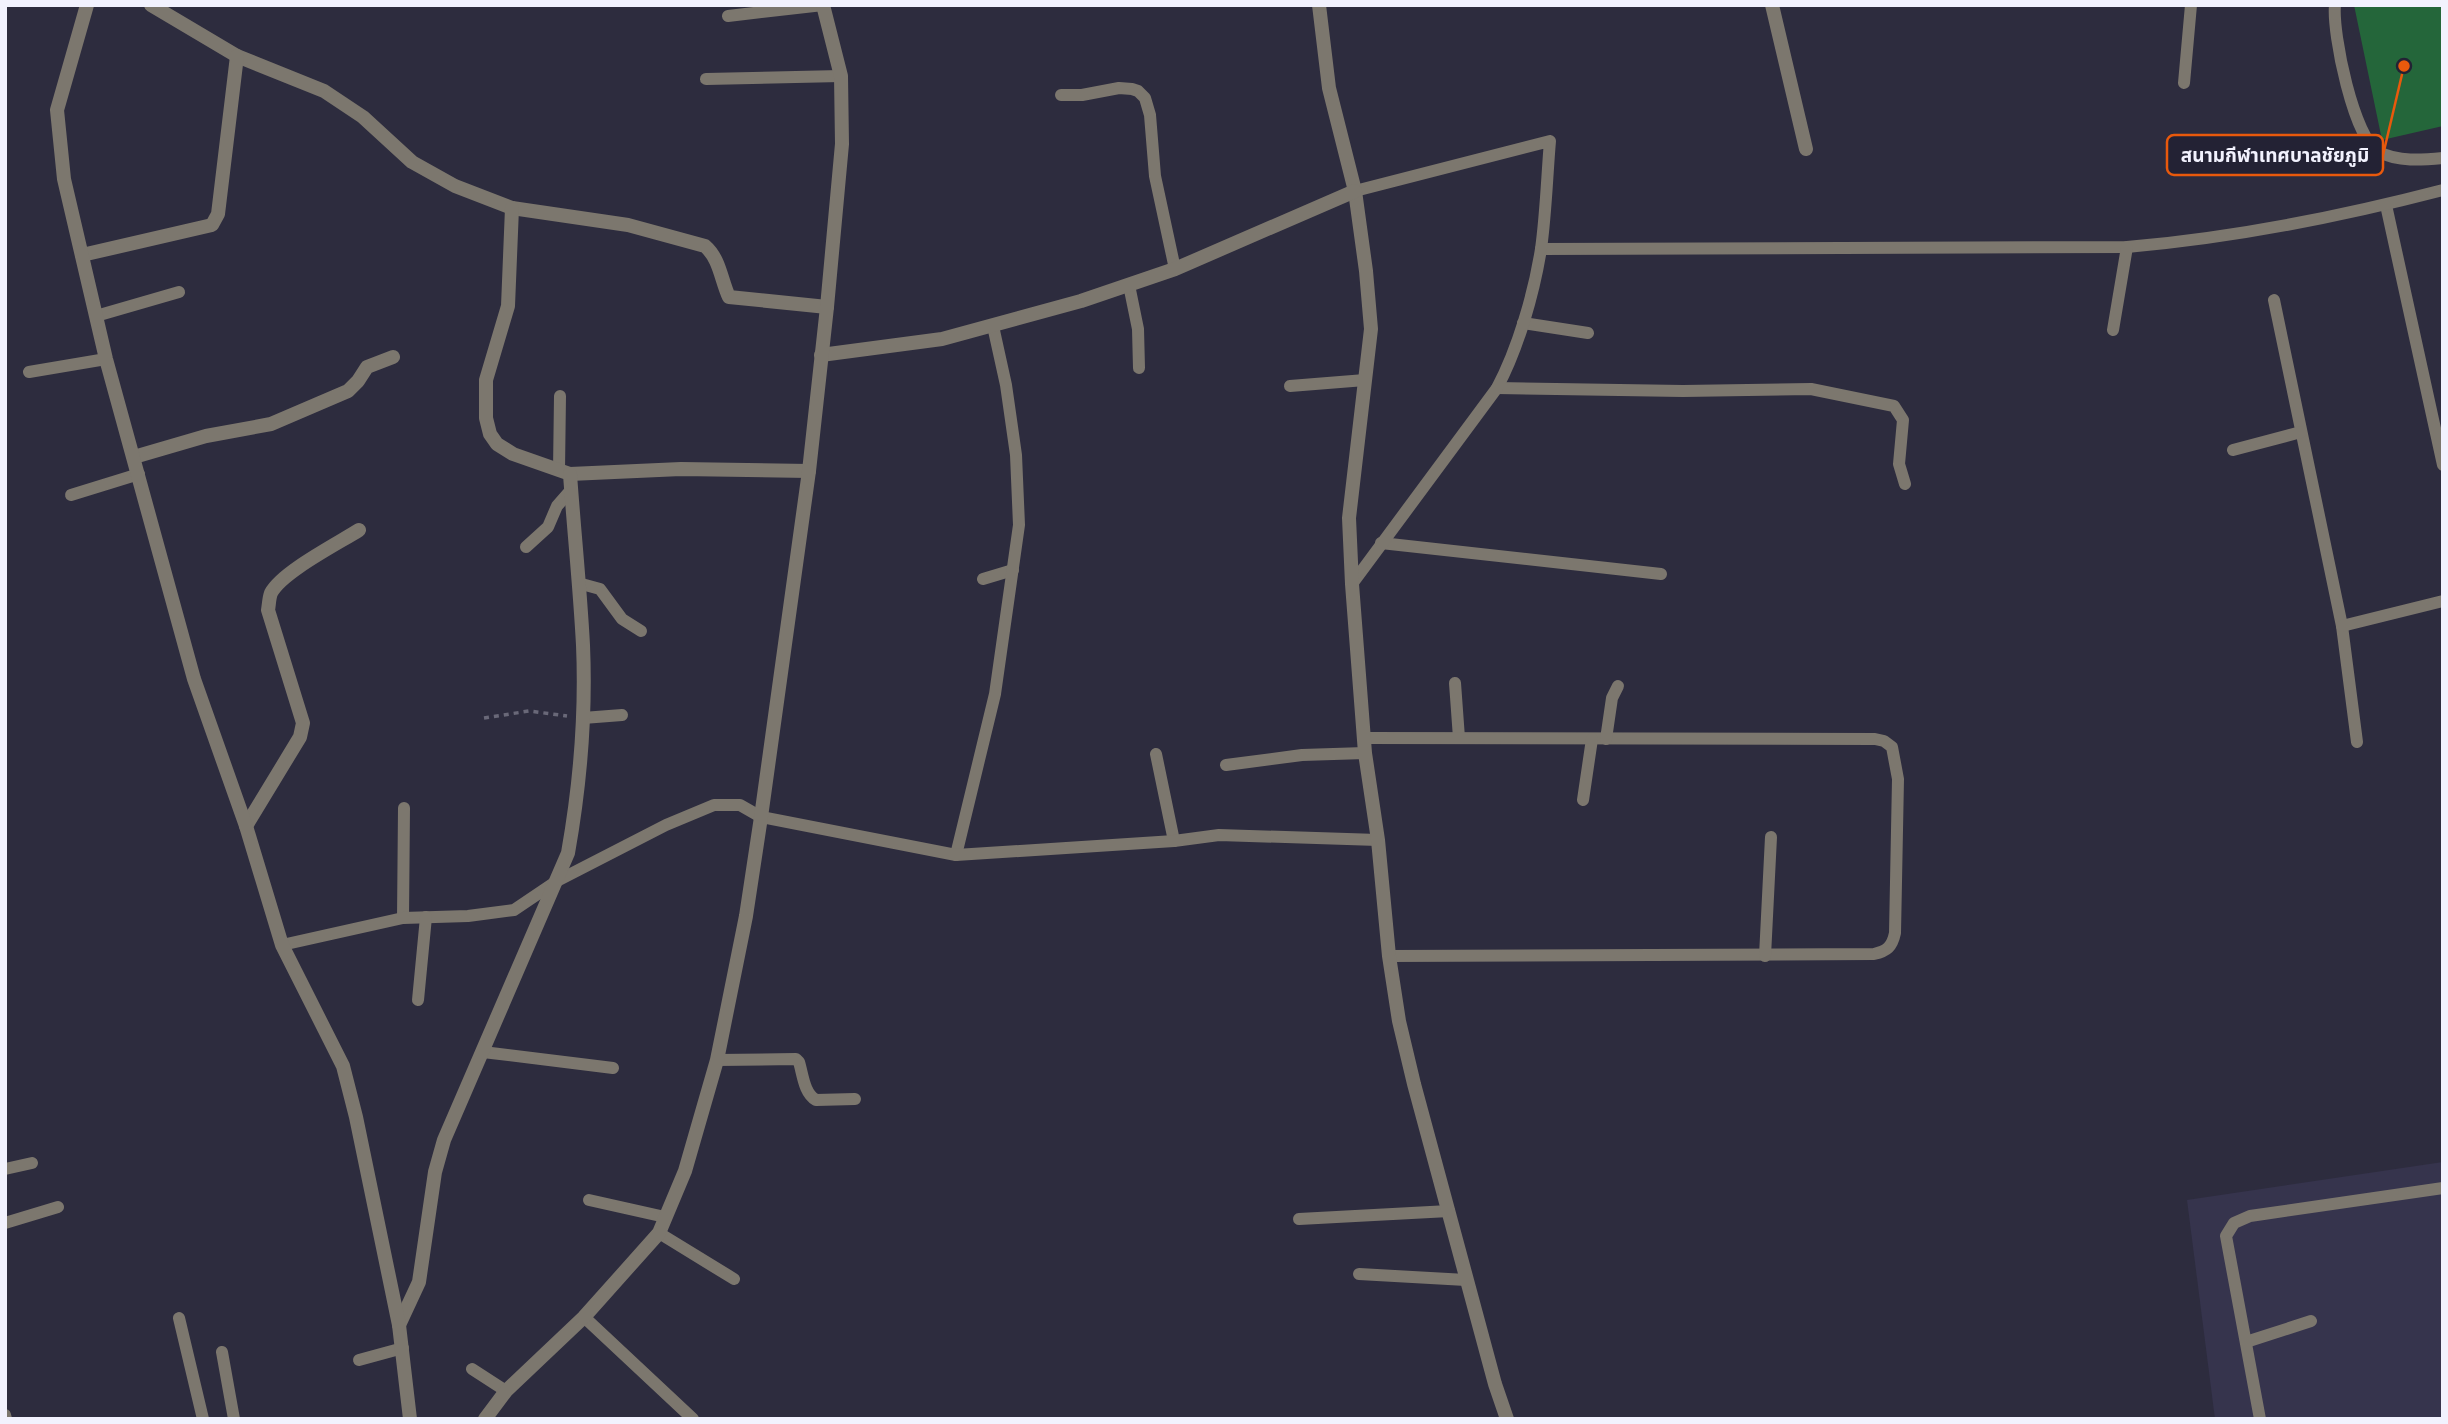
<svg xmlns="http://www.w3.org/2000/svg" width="2448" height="1424" viewBox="0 0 2448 1424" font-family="'Fira Sans Condensed','Noto Sans Thai',sans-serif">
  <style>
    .built { fill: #36344d }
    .green { fill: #24663a }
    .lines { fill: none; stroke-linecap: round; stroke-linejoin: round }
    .path { stroke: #696878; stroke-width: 3.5; stroke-dasharray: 5 5; stroke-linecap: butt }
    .service { stroke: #7c776e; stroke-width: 12 }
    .minor { stroke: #7c776e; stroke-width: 14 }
    .tertiary { stroke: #7c776e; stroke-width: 14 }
    .leader { fill: none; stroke: #e8590c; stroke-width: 2.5 }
    .callout-dot { fill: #e8590c; stroke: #232234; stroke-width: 2.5 }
    .callout { fill: #232234; stroke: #e8590c; stroke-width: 2.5 }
    .callout-label { font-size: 19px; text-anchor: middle; font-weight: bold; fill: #f2f2fe }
  </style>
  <rect width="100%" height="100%" fill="#2d2c3e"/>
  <polygon class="built" points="2443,1162 2443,1419 2215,1419 2187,1200"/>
  <polygon class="green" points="2354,5 2443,5 2443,126 2382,140"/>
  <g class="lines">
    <polyline class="path" points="484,718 529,711 567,716"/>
    <g class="service">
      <path d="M 2335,5 C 2332,33 2354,140 2379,152 C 2398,162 2422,160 2443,158"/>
      <polyline points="728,16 823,5"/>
      <polyline points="706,79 841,76"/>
      <polyline points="2184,83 2191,5"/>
      <polyline points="1061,95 1082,95 1119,88 1132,89 1138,91 1145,98 1150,115 1155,176 1175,269"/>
      <polyline points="2386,205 2443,465"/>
      <path d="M 1541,249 L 2127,247 C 2233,238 2339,217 2443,190"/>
      <polyline points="1129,285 1138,329 1139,368"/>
      <polyline points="2274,300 2342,626 2357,742"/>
      <polyline points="96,316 179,292"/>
      <polyline points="1523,323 1588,333"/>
      <polyline points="2113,330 2127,247"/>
      <polyline points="29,372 106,359"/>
      <polyline points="1290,386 1365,380"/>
      <polyline points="1497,388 1683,391 1811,389 1894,406 1903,420 1899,464 1905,484"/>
      <polyline points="2233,450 2301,432"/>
      <polyline points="559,470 560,396"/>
      <polyline points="71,495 139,474"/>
      <polyline points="1381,543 1661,574"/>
      <polyline points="526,547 548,527 557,506 571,490"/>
      <polyline points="983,579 1013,570"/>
      <polyline points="578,583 600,589 622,619 641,631"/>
      <path d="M 1352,584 L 1497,388 C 1518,349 1534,293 1541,249 C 1546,213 1547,176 1550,141 L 1355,191"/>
      <polyline points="2342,626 2443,601"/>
      <polyline points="1455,683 1459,738"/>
      <polyline points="583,718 622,715"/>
      <path d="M 1364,738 L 1875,739 L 1884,741 L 1892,747 L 1898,779 L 1895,933 C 1892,947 1887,951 1874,954 L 1389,956"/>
      <polyline points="1606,739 1612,698 1618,686"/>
      <polyline points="1156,754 1174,841"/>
      <polyline points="1226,765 1302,755 1365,753"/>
      <polyline points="1583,800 1592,739"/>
      <polyline points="956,855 995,694 1019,525 1016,455 1006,385 993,326"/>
      <polyline points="403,918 404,808"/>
      <polyline points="282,945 403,918 468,916 514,910 557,881 666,825 714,805 740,805 761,817 956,855 1174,841 1219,835 1378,840"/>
      <polyline points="1765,956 1771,837"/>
      <polyline points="418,1000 426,917"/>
      <polyline points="483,1052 613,1068"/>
      <path d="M 717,1060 L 796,1059 L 799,1062 C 803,1075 804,1093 816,1100 L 855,1099"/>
      <polyline points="5,1169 32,1163"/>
      <polyline points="589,1200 665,1217"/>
      <polyline points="1299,1219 1449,1211"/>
      <polyline points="5,1223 58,1207"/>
      <polyline points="659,1233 734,1279"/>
      <polyline points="1359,1274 1466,1280"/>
      <polyline points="584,1317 693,1419"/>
      <polyline points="179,1318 203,1419"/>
      <polyline points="2246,1342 2311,1321"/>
      <polyline points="222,1352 234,1419"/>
      <polyline points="359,1360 403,1348"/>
      <polyline points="472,1369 506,1391"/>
      <polyline points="5,1415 6,1419"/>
      <polyline points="2260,1419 2226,1236 2234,1223 2250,1216 2443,1188"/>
    </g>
    <g class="minor">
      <path d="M 151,5 L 237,56 L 324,91 L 363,117 L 412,162 L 455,186 L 512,208 L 628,225 L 705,246 C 720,259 721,280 729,297 L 827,307"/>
      <polyline points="1319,5 1329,88 1355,191 1366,271 1371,329 1349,518 1352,584 1365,753 1378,840 1389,956 1399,1021 1414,1084 1495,1384 1507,1419"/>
      <polyline points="1772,5 1806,149"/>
      <polyline points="512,208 508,306 486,380 486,418 490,434 497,444 513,454 570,474 681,469 809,471"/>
      <polyline points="82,255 212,225 218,214 237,56"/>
      <polyline points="821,355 942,339 1081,301 1175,269 1355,191"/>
      <polyline points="134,457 206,436 271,424 348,391 358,381 367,367 393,357"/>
      <path d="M 246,826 L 300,737 L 303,723 L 268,610 C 269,605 269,598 271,593 C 282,572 337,544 359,530"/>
      <path d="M 399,1325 L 419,1282 L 435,1172 L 444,1140 L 568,853 C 580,785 586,714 583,645 C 580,588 574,531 570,474"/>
      <polyline points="485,1419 506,1391 584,1317 659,1233 685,1171 717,1060 746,916 761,817 809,471 827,307 842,144 841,76 823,5"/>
    </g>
    <polyline class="tertiary" points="87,5 57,110 64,179 106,359 194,679 246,826 282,945 343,1066 356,1117 399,1325 410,1419"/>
  </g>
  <path class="leader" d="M2404 66L2383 155"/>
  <circle class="callout-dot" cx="2404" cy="66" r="7"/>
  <rect class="callout" x="2167" y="135" width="216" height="40" rx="7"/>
  <g class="callout-label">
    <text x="2275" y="162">สนามกีฬาเทศบาลชัยภูมิ</text>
  </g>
  <rect width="2448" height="1424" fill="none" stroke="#f2f2fe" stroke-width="14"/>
</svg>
